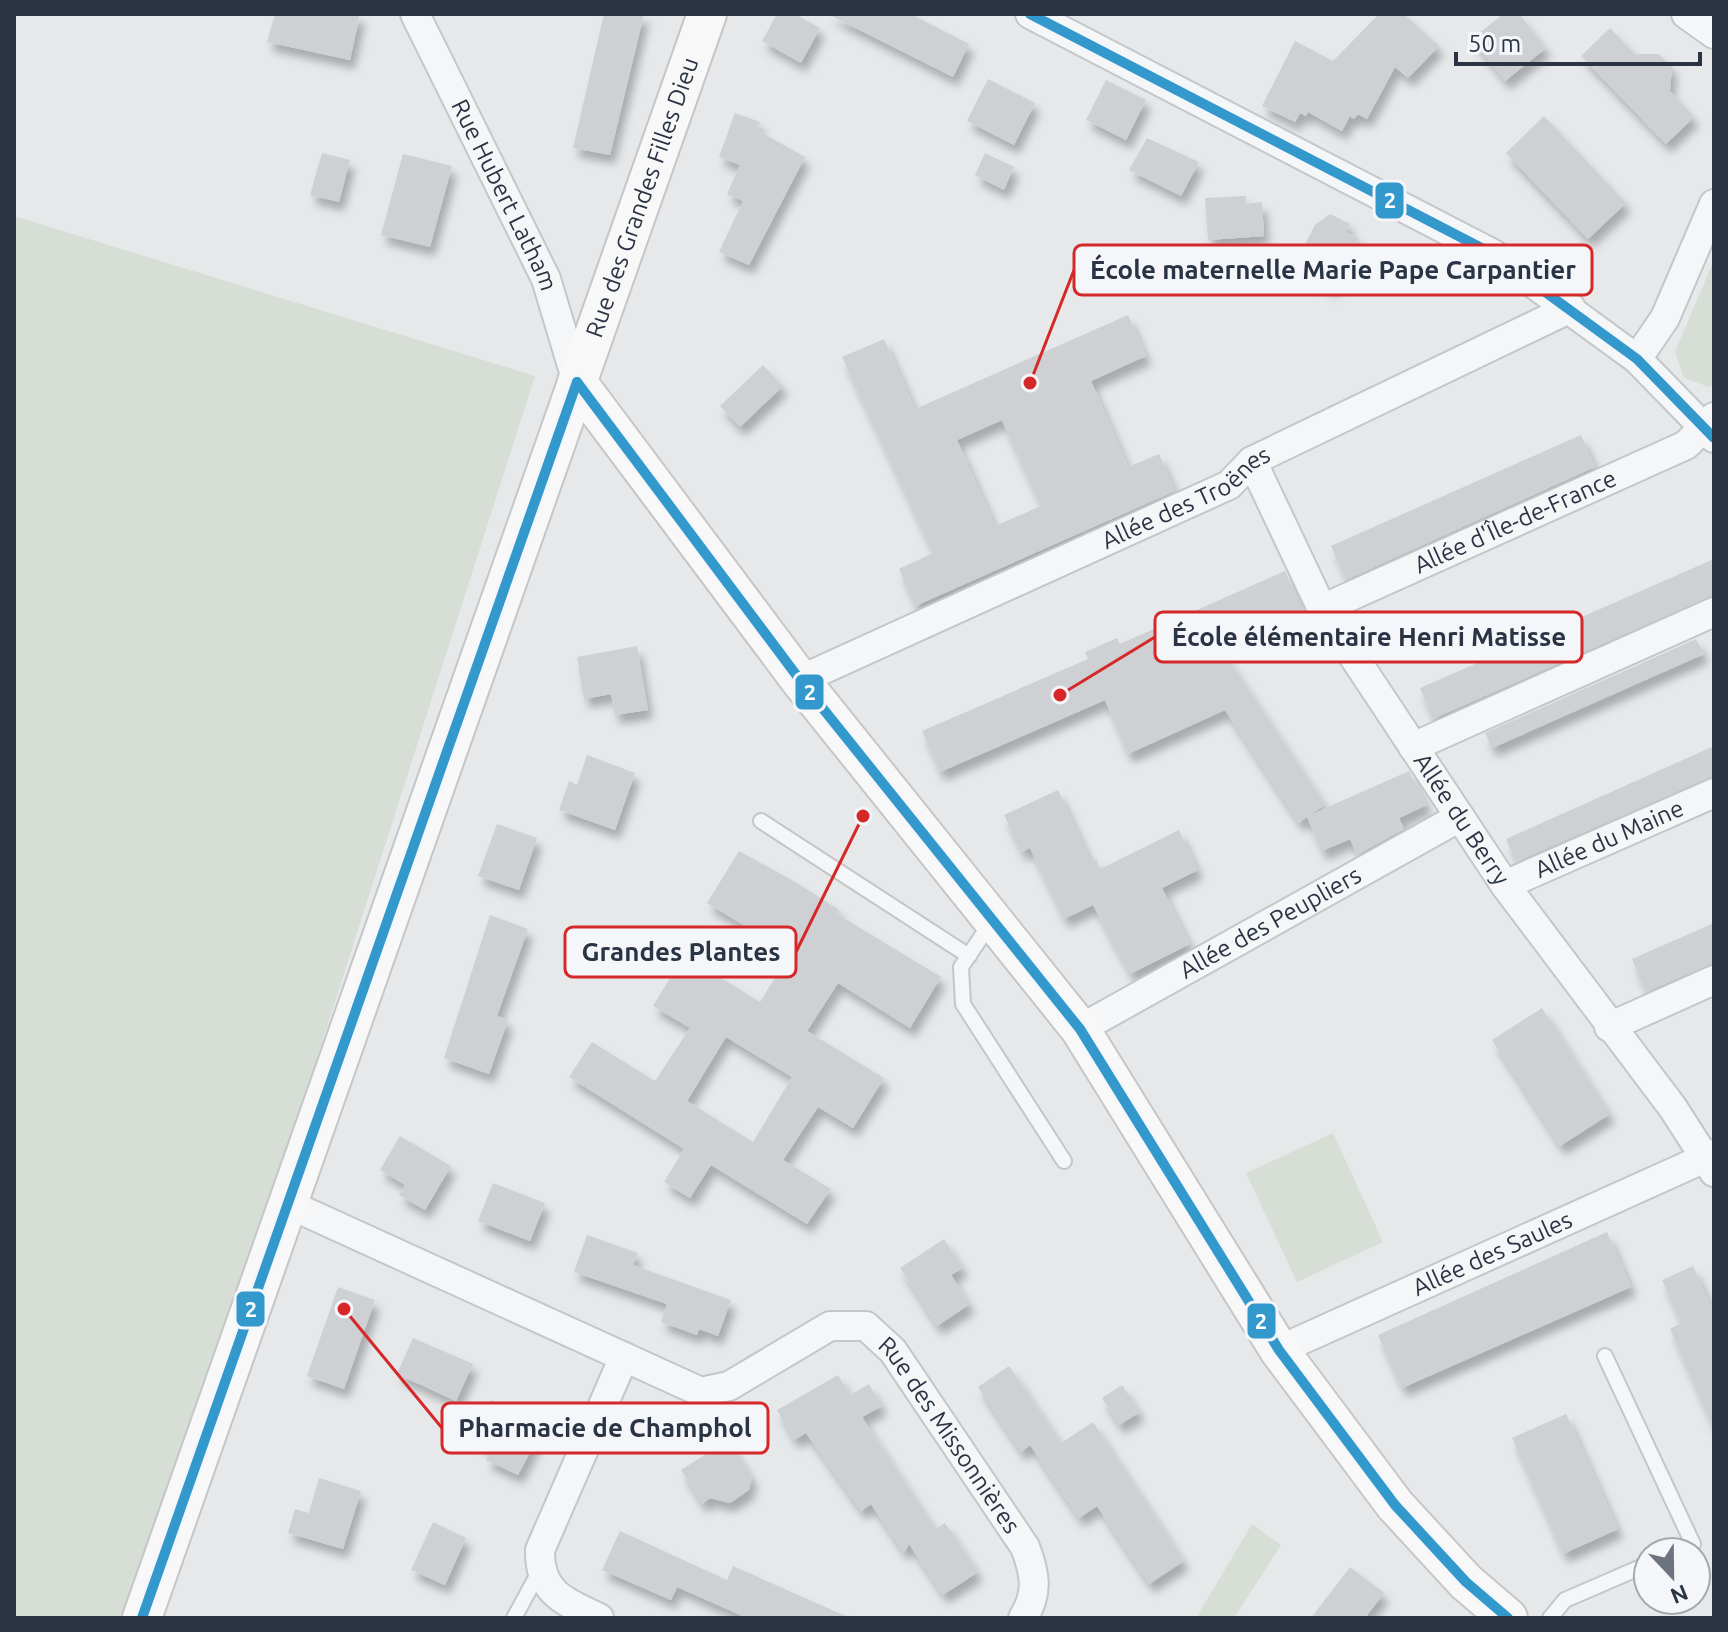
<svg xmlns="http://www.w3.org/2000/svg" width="1728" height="1632" viewBox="0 0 1728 1632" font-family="Ubuntu,sans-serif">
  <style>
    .green { fill: #d6ded6 }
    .building { fill: #ced0d3; fill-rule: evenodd; filter: url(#shadow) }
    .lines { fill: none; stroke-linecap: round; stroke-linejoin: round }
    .lane-casing { stroke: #c4c6c8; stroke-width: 18 }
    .street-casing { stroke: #c4c6c8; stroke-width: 32 }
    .secondary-casing { stroke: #c4c6c8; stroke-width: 42 }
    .lane { stroke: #f5f6f7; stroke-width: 14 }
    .street { stroke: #f5f6f7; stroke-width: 28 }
    .secondary { stroke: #f8f8f8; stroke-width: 38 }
    .bus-1-casing { stroke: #f4f6f9; stroke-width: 16 }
    .bus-1 { stroke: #39c; stroke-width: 10 }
    .labels { text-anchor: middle; stroke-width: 6; stroke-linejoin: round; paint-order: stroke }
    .street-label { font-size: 24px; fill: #2b3445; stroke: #f4f6f9 }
    .leader { fill: none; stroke: #d62828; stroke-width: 3 }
    .callout-dot { fill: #d62828; stroke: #f4f6f9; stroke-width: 3 }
    .callout { fill: #f4f6f9; stroke: #d62828; stroke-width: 3 }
    .callout-label { font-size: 26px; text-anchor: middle; font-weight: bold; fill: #2b3445 }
    .line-badge { stroke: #f4f6f9; stroke-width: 3 }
    .badge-label { font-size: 22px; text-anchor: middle; font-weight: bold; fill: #fff }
  </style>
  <defs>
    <filter id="shadow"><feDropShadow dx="5" dy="9" stdDeviation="4" flood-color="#0004"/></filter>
  </defs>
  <rect width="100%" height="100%" fill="#e6e8ea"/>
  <g class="green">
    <polygon points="14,216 535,376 138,1618 14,1618"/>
    <polygon points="1714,260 1714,385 1709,387 1684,378 1675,352"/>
    <polygon points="1333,1133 1383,1242 1297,1282 1246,1173"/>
    <polygon points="1252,1524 1281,1545 1234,1618 1196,1618"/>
  </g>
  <g class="building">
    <polygon points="275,14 360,14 350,60 267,42"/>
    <polygon points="604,14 644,14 610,155 573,148"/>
    <polygon points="777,14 795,14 820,28 801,63 762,41"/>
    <polygon points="828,14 911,14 969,44 953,77"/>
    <polygon points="1379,14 1404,14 1439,46 1408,78 1395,67 1367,119 1358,114 1354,119 1350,116 1342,131 1308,112 1306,116 1300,113 1295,122 1262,106 1295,41 1333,61"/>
    <polygon points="1503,14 1519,14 1546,48 1505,81 1472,39"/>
    <polygon points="1610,28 1635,54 1659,54 1672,67 1670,91 1694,117 1666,144 1581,56"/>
    <polygon points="988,79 1035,103 1014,145 967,121"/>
    <polygon points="1106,80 1146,100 1126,140 1086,120"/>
    <polygon points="735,113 760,122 757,130 805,157 749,265 719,252 743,201 727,194 740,165 719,157"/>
    <polygon points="1544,116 1626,203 1588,239 1506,153"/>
    <polygon points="1147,138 1199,162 1181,196 1129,170"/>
    <polygon points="322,153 350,160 339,202 310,195"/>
    <polygon points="985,153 1014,167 1004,190 975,175"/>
    <polygon points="403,154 452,166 430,247 381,235"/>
    <polygon points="1246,196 1246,204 1262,202 1264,236 1208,240 1205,198"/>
    <polygon points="1330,214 1350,224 1346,232 1359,238 1333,288 1293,267 1315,225"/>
    <path d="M 1128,315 L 1146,356 L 1091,381 L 1128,467 L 1159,454 L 1175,491 L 915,606 L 899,569 L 933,553 L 842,357 L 884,339 L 915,409 ZM 1002,420 L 1041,506 L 995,526 L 957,440 Z"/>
    <polygon points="763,365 783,386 740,427 720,406"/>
    <polygon points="1581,435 1595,467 1346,580 1331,546"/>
    <polygon points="1714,559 1714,595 1433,719 1420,688"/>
    <polygon points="1285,571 1303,612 1221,649 1325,805 1310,815 1409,771 1427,805 1399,818 1404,829 1357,855 1350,839 1322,851 1307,817 1299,823 1225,710 1128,754 1105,700 940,772 922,731 1088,659 1085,652 1117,638 1120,644"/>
    <polygon points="1696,639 1704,654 1492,748 1485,733"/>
    <polygon points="637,646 648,710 615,715 611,694 584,699 577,657"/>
    <polygon points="1714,746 1714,776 1516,862 1506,839"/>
    <polygon points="587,755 635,773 615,830 559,810 569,781 577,785"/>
    <polygon points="1058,790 1091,862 1096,859 1100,869 1179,830 1198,870 1162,888 1190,944 1130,974 1093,905 1064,919 1030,848 1021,852 1004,815"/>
    <polygon points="497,824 537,838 519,890 478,876"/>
    <path d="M 739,851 L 797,883 L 839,910 L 837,914 L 941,977 L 910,1028 L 838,983 L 807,1031 L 884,1078 L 853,1128 L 818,1107 L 783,1160 L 831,1189 L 807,1224 L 711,1165 L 690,1198 L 664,1182 L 684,1149 L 569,1077 L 592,1042 L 655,1081 L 690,1028 L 653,1006 L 684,955 L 760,1002 L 790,953 L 707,903 ZM 726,1037 L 792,1077 L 753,1142 L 687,1101 Z"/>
    <polygon points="490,915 528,929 497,1016 508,1020 489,1074 444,1058"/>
    <polygon points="1714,923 1714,963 1646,992 1632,959"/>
    <polygon points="1542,1008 1610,1114 1560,1146 1492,1040"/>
    <polygon points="400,1136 451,1166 425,1210 399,1195 405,1185 380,1170"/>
    <polygon points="493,1183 545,1203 530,1241 478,1221"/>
    <polygon points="1607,1232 1631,1287 1402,1388 1378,1335"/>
    <polygon points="587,1235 638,1253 633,1265 731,1300 718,1336 699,1329 697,1335 661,1322 667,1304 574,1272"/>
    <polygon points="944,1239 963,1268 951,1275 970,1304 937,1326 900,1268"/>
    <polygon points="1693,1266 1714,1313 1714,1429 1670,1329 1681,1323 1662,1280"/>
    <polygon points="338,1287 375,1300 344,1389 307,1376"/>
    <polygon points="413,1338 473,1364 456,1401 397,1374"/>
    <polygon points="1009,1366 1061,1443 1093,1422 1184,1561 1149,1584 1097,1506 1079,1518 1030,1445 1021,1452 978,1387"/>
    <polygon points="838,1375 850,1395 869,1384 882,1406 862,1417 935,1529 945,1523 978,1572 943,1595 909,1544 904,1553 871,1504 861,1511 806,1433 794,1440 777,1410"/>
    <polygon points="1122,1385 1140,1412 1119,1425 1102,1398"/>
    <polygon points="491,1400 545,1424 518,1475 486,1460 492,1448 473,1439"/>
    <polygon points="1566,1414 1618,1529 1563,1554 1512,1438"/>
    <polygon points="728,1440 752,1477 749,1490 730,1503 710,1498 702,1504 681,1470"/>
    <polygon points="319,1478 361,1491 343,1549 288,1533 295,1509 309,1513"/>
    <polygon points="433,1522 466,1538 445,1585 411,1570"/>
    <polygon points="620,1531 727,1580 733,1566 850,1618 747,1618 677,1587 671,1600 602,1570"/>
    <polygon points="1350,1567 1384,1593 1365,1618 1311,1618"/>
  </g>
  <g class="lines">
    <defs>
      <g id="lane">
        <polyline points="761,821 969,956"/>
        <polyline points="992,921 961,967 963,1004 1064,1161"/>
        <polyline points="1605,1356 1693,1544 1675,1552"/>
        <polyline points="514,1618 540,1570"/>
        <polyline points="1550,1618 1565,1600 1648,1564"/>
      </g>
      <g id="street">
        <path id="s1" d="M 415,14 L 546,279 L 577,382"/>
        <polyline points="1030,14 1493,254 1637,359 1714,438"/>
        <polyline points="1686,14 1714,34"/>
        <polyline points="1637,359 1665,318 1714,204"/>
        <path id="s2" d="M 1252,461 L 1322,609 L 1505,885 L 1673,1108 L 1714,1172"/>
        <path id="s3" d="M 1322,609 L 1686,445 L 1714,417"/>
        <path id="s4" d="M 800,680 L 1229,485 L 1252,461 L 1571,308"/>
        <polyline points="1413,747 1714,612"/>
        <path id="s5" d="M 1505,885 L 1714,793"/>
        <polyline points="1609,1027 1714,980"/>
        <path id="s6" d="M 1080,1029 L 1460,817"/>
        <path id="s7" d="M 286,1203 L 701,1392 L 729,1386 L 830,1326 L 866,1326 L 893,1351 L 1025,1547 C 1035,1573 1039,1593 1023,1618"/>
        <path id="s8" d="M 1279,1350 L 1714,1154"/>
        <path d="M 599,1618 C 564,1601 539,1593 540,1550 L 624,1357"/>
      </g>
      <g id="secondary">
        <polyline points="577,382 800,680 1080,1029 1279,1350 1395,1505 1466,1582 1508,1618"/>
        <path id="s9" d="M 142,1618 L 707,14"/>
      </g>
    </defs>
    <use href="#lane" class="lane-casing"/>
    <use href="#street" class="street-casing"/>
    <use href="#secondary" class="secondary-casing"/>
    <use href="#lane" class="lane"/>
    <use href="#street" class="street"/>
    <use href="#secondary" class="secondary"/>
    <defs>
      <g id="bus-1">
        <polyline points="1030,14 1493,254 1637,359 1714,438"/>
        <polyline points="577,382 800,680 1080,1029 1279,1350 1395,1505 1466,1582 1508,1618"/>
        <polyline points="142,1618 577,382"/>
      </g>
    </defs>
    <use href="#bus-1" class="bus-1-casing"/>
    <use href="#bus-1" class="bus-1"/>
  </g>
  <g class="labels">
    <g class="street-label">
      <text dy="8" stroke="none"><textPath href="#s1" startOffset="202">Rue Hubert Latham</textPath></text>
      <text dy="8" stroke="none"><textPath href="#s9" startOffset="1506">Rue des Grandes Filles Dieu</textPath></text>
      <text dy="8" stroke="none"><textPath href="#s4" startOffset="428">Allée des Troënes</textPath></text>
      <text dy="8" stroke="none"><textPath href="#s3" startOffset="212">Allée d'Île-de-France</textPath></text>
      <text dy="8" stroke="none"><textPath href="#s2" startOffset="416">Allée du Berry</textPath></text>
      <text dy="8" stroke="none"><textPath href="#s5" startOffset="114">Allée du Maine</textPath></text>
      <text dy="8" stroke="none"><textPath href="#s6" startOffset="218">Allée des Peupliers</textPath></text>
      <text dy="8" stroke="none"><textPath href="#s8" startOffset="234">Allée des Saules</textPath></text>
      <text dy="8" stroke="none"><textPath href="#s7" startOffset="776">Rue des Missonnières</textPath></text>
    </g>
  </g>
  <path class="leader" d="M1030 383L1074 270M1060 695L1155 637M863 816L796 952M344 1309L442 1428"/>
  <g class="callout-dot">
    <circle cx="1030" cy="383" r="8"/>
    <circle cx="1060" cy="695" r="8"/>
    <circle cx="863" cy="816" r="8"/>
    <circle cx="344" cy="1309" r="8"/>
  </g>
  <g class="callout">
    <rect x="1074" y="245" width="518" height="50" rx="8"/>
    <rect x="1155" y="612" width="427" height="50" rx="8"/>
    <rect x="565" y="927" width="231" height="50" rx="8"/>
    <rect x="442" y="1403" width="326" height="50" rx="8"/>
  </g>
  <g class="callout-label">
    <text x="1333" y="279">École maternelle Marie Pape Carpantier</text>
    <text x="1369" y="646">École élémentaire Henri Matisse</text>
    <text x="681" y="961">Grandes Plantes</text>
    <text x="605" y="1437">Pharmacie de Champhol</text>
  </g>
  <g class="line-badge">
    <rect x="1374" y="181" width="31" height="39" rx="8" fill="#39c"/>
    <rect x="794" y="673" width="31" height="38" rx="8" fill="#39c"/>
    <rect x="235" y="1290" width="31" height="38" rx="8" fill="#39c"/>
    <rect x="1246" y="1302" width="31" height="38" rx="8" fill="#39c"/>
  </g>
  <g class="badge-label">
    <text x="1390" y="208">2</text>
    <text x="810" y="700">2</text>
    <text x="251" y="1317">2</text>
    <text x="1261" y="1329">2</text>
  </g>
  <rect width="1728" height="1632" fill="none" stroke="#2b3445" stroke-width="32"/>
  <g transform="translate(1672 1576) rotate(158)"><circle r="38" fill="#f4f6f9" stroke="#a4a8b1" stroke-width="2"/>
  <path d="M0-6L14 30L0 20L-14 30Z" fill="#6c737f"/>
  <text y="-12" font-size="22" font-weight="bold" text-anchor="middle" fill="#2b3445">N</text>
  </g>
  <path d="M1456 52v12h244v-12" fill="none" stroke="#2b3445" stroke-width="4"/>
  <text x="1468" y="52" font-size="24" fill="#2b3445" stroke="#f4f6f9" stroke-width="6" paint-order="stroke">50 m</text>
</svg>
